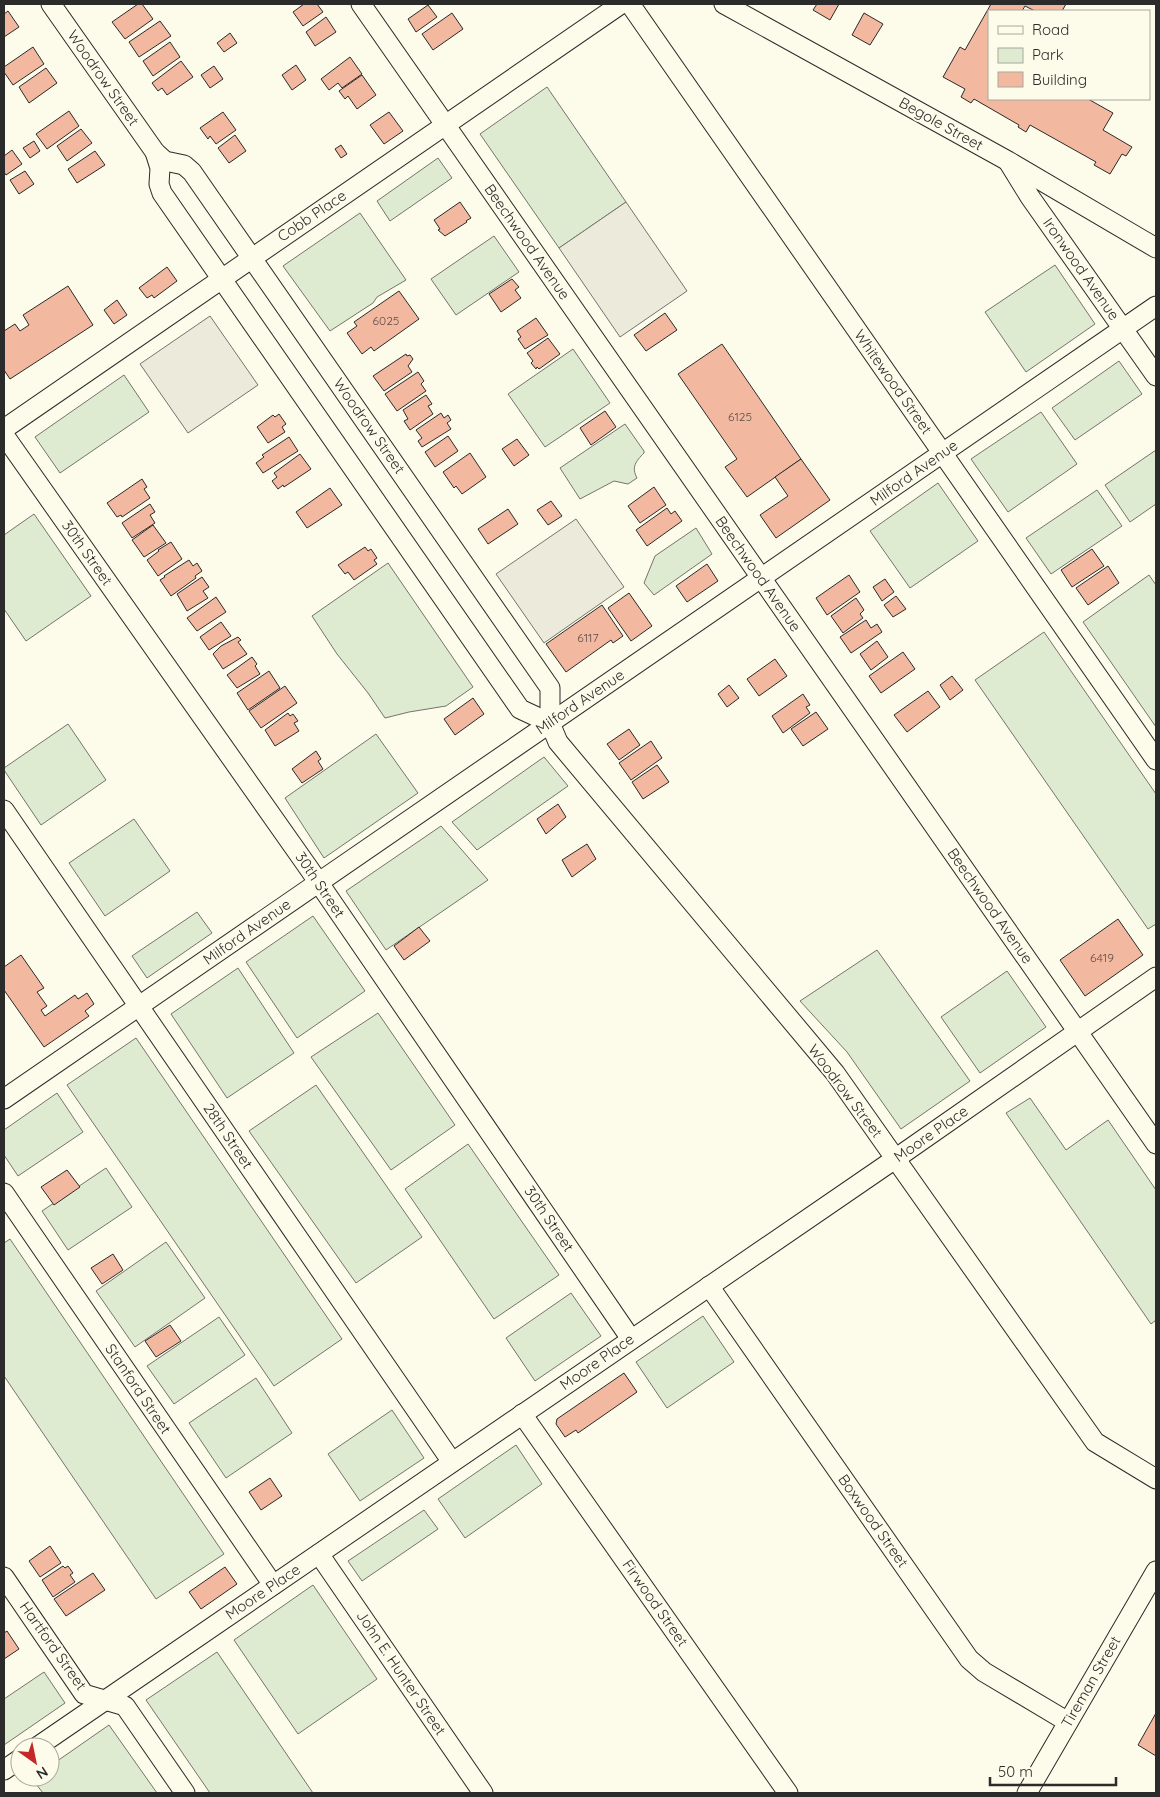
<svg xmlns="http://www.w3.org/2000/svg" width="1160" height="1797" viewBox="0 0 1160 1797" font-family="Quicksand,sans-serif">
  <style>
    .green { fill: #deebd1; stroke: #74746e }
    .parking { fill: #eceadb; stroke: #74746e }
    .building { fill: #f2b8a0; stroke: #2b2b2b }
    .lines { fill: none; stroke-linecap: round; stroke-linejoin: round }
    .minor-casing { stroke: #2b2b2b; stroke-width: 21 }
    .minor { stroke: #fdfbea; stroke-width: 19 }
    .labels { text-anchor: middle; stroke-width: 4; stroke-linejoin: round; paint-order: stroke }
    .number-label { font-size: 12px; fill: #5d4e48 }
    .street-label { font-size: 15px; fill: #2b2b2b; stroke: #fdfbea }
  </style>
  <rect width="100%" height="100%" fill="#fdfbea"/>
  <g class="green">
    <polygon points="547,87 626,202 559,248 480,134"/>
    <polygon points="438,158 452,178 390,221 377,201"/>
    <polygon points="360,213 406,280 377,297 373,303 330,331 283,266"/>
    <polygon points="494,236 519,272 456,315 431,279"/>
    <polygon points="1055,265 1095,324 1026,372 985,312"/>
    <polygon points="573,349 610,403 545,447 508,394"/>
    <polygon points="1119,361 1142,394 1075,440 1052,408"/>
    <polygon points="124,375 149,412 60,473 35,437"/>
    <polygon points="1041,412 1077,464 1008,512 971,459"/>
    <path d="M 625,424 L 644,451 L 644,453 C 636,461 631,467 637,478 L 628,484 L 614,481 L 580,499 L 560,468 Z"/>
    <polygon points="1156,450 1156,504 1130,522 1105,485"/>
    <polygon points="938,483 978,541 910,588 870,531"/>
    <polygon points="1097,490 1122,526 1051,574 1026,538"/>
    <polygon points="34,514 91,596 26,641 4,609 4,535"/>
    <polygon points="696,528 712,554 654,595 644,583 655,556"/>
    <polygon points="388,563 473,687 446,706 409,712 385,718 368,693 337,654 312,616"/>
    <polygon points="1149,575 1156,585 1156,727 1083,622"/>
    <polygon points="1044,632 1156,794 1156,924 1148,929 975,680"/>
    <polygon points="68,724 106,780 41,825 4,770 4,768"/>
    <polygon points="376,734 418,793 324,858 285,798"/>
    <polygon points="544,757 568,786 477,850 452,822"/>
    <polygon points="134,819 170,871 105,916 69,863"/>
    <polygon points="441,826 488,880 386,950 346,891"/>
    <polygon points="197,912 212,933 147,978 132,956"/>
    <polygon points="313,916 365,991 297,1038 246,962"/>
    <polygon points="877,950 970,1081 901,1129 847,1052 800,1001"/>
    <polygon points="238,968 294,1053 227,1098 171,1014"/>
    <polygon points="1007,971 1046,1027 980,1073 941,1017"/>
    <polygon points="378,1013 455,1125 391,1170 311,1057"/>
    <polygon points="136,1038 342,1339 274,1386 67,1085"/>
    <polygon points="316,1085 422,1237 356,1283 249,1131"/>
    <polygon points="57,1093 83,1132 18,1176 4,1155 4,1130"/>
    <polygon points="1030,1098 1066,1150 1108,1120 1156,1190 1156,1320 1151,1324 1006,1113"/>
    <polygon points="468,1144 559,1275 494,1319 405,1189"/>
    <polygon points="106,1168 132,1207 68,1250 42,1211"/>
    <polygon points="10,1239 224,1554 156,1599 4,1376 4,1243"/>
    <polygon points="166,1242 205,1298 135,1347 96,1291"/>
    <polygon points="571,1293 601,1336 535,1381 506,1338"/>
    <polygon points="703,1316 734,1362 667,1408 636,1362"/>
    <polygon points="219,1317 245,1355 174,1404 147,1366"/>
    <polygon points="256,1378 292,1433 226,1478 189,1423"/>
    <polygon points="392,1410 424,1458 360,1501 328,1454"/>
    <polygon points="516,1445 542,1484 465,1538 438,1499"/>
    <polygon points="424,1510 438,1529 362,1581 348,1561"/>
    <polygon points="313,1585 377,1679 298,1734 234,1640"/>
    <polygon points="217,1652 313,1793 210,1793 146,1700"/>
    <polygon points="44,1672 65,1703 4,1745 4,1699"/>
    <polygon points="109,1725 157,1793 43,1793 32,1779 35,1777 50,1777 50,1766"/>
  </g>
  <g class="parking">
    <polygon points="626,202 687,291 620,337 559,248"/>
    <polygon points="210,316 258,385 188,433 140,364"/>
    <polygon points="576,519 624,587 544,643 496,574"/>
  </g>
  <g class="building">
    <polygon points="138,4 142,4 153,19 125,39 112,22"/>
    <polygon points="304,4 317,4 323,12 303,26 293,12"/>
    <polygon points="817,4 839,4 830,20 813,10"/>
    <polygon points="991,4 1066,4 1062,11 1035,11 1025,6 1022,11 989,11 989,99 1088,99 1113,113 1103,130 1132,147 1126,156 1122,154 1110,174 1094,165 1096,162 1030,125 1026,132 1018,127 1019,125 974,99 971,103 961,97 965,89 943,77 960,47 965,50"/>
    <polygon points="428,5 437,17 416,32 408,19"/>
    <polygon points="8,11 19,27 4,37 4,14"/>
    <polygon points="452,13 463,29 433,50 422,34"/>
    <polygon points="864,13 883,24 870,45 852,35"/>
    <polygon points="326,17 336,32 315,46 306,32"/>
    <polygon points="160,21 171,36 139,57 129,42"/>
    <polygon points="230,33 237,43 224,52 217,43"/>
    <polygon points="170,42 180,57 153,76 143,61"/>
    <polygon points="33,47 44,64 13,85 4,72 4,67"/>
    <polygon points="350,57 362,74 342,88 338,83 329,90 321,79"/>
    <polygon points="181,61 193,77 167,95 162,88 158,91 152,83"/>
    <polygon points="296,65 306,80 292,90 282,75"/>
    <polygon points="214,66 223,79 210,88 201,75"/>
    <polygon points="46,68 57,83 29,103 19,87"/>
    <polygon points="362,75 376,95 357,109 348,96 345,99 339,91"/>
    <polygon points="69,111 79,126 47,149 36,134"/>
    <polygon points="223,112 236,130 216,144 210,136 208,139 200,128"/>
    <polygon points="389,112 403,131 384,144 370,125"/>
    <polygon points="81,129 92,143 67,161 57,146"/>
    <polygon points="235,135 246,151 229,163 218,148"/>
    <polygon points="34,141 40,151 30,158 23,148"/>
    <polygon points="341,145 347,154 341,158 335,149"/>
    <polygon points="12,150 22,164 6,175 4,172 4,156"/>
    <polygon points="95,151 105,165 77,183 68,169"/>
    <polygon points="25,171 34,184 19,194 10,180"/>
    <polygon points="460,202 471,218 466,221 467,222 445,236 438,230 440,229 434,220"/>
    <polygon points="167,267 177,281 154,298 152,295 147,298 139,288"/>
    <polygon points="512,279 519,287 515,290 521,298 501,312 489,294"/>
    <polygon points="68,286 93,325 10,379 4,370 4,331 15,324 20,331 29,325 23,315"/>
    <polygon points="399,291 419,319 374,351 371,347 362,354 347,333 357,326 354,322"/>
    <polygon points="117,300 127,315 114,324 104,310"/>
    <polygon points="665,313 677,330 646,351 634,335"/>
    <polygon points="536,318 548,335 525,349 518,339 521,337 517,331"/>
    <polygon points="548,338 560,354 539,369 537,367 536,369 531,363 533,361 527,353"/>
    <polygon points="722,344 801,459 747,497 725,467 737,459 678,374"/>
    <polygon points="406,354 407,356 410,355 413,359 408,366 412,372 384,391 373,376"/>
    <polygon points="418,372 424,381 421,384 426,391 397,411 385,394"/>
    <polygon points="426,395 432,404 428,406 433,414 410,430 404,421 408,419 403,410"/>
    <polygon points="605,411 616,427 591,445 580,428"/>
    <polygon points="441,413 444,418 448,415 451,420 447,423 451,429 422,447 418,441 422,438 416,430"/>
    <polygon points="279,414 286,424 282,427 285,432 268,443 257,427 273,415 275,417"/>
    <polygon points="448,436 458,451 435,467 425,452"/>
    <polygon points="289,437 298,451 263,473 256,463 264,457 262,455"/>
    <polygon points="517,439 529,455 514,466 502,449"/>
    <polygon points="470,453 486,477 462,494 456,486 454,488 443,472"/>
    <polygon points="300,454 311,469 284,487 283,485 278,489 272,481 277,477 274,473"/>
    <polygon points="801,459 830,500 776,538 760,515 788,496 775,477"/>
    <polygon points="142,479 147,487 144,489 150,498 122,517 121,515 117,517 107,503"/>
    <polygon points="654,487 666,505 640,523 628,506"/>
    <polygon points="330,488 342,505 307,528 296,512"/>
    <polygon points="551,501 562,516 548,525 537,510"/>
    <polygon points="150,504 155,512 150,515 155,523 132,538 122,523"/>
    <polygon points="667,508 671,514 675,511 682,521 647,546 636,530"/>
    <polygon points="508,509 518,524 488,544 478,529"/>
    <polygon points="153,525 166,543 144,557 132,540"/>
    <polygon points="171,542 182,559 158,576 147,560 159,551 158,550"/>
    <polygon points="365,547 368,551 371,549 377,558 374,560 377,564 354,580 348,572 345,574 338,565"/>
    <polygon points="1092,549 1104,566 1072,587 1061,570"/>
    <polygon points="189,560 193,566 197,563 202,571 195,576 196,578 171,596 160,580 165,577 164,576"/>
    <polygon points="707,564 718,581 687,602 676,586"/>
    <polygon points="1108,566 1119,583 1088,605 1076,588"/>
    <polygon points="849,575 860,592 827,615 816,598"/>
    <polygon points="202,577 209,587 203,591 208,598 187,611 177,594"/>
    <polygon points="885,579 894,592 882,601 873,587"/>
    <polygon points="629,593 652,626 631,641 608,608"/>
    <polygon points="896,596 906,609 893,617 884,605"/>
    <polygon points="216,597 226,612 197,631 187,618"/>
    <polygon points="856,598 864,610 860,614 863,618 843,633 831,616"/>
    <polygon points="602,605 623,636 613,643 611,640 566,672 546,644"/>
    <polygon points="866,620 871,628 877,624 882,632 851,653 840,637"/>
    <polygon points="221,622 231,636 209,650 200,637"/>
    <polygon points="238,637 241,640 238,642 247,654 223,669 213,654 221,646"/>
    <polygon points="877,641 888,657 871,670 860,654"/>
    <polygon points="903,652 915,669 881,693 869,676"/>
    <polygon points="252,657 257,664 255,666 260,674 237,688 227,675"/>
    <polygon points="775,659 787,676 759,696 747,679"/>
    <polygon points="269,671 280,688 248,710 237,693"/>
    <polygon points="952,676 963,690 950,700 940,685"/>
    <polygon points="729,685 739,698 727,707 718,694"/>
    <polygon points="285,686 297,703 261,728 249,711"/>
    <polygon points="928,691 940,707 907,732 894,715"/>
    <polygon points="803,694 810,705 806,707 810,713 783,733 772,716"/>
    <polygon points="473,698 484,714 455,735 444,719"/>
    <polygon points="816,712 828,729 803,746 791,729"/>
    <polygon points="288,713 290,716 293,714 298,721 294,723 299,731 275,746 265,730"/>
    <polygon points="629,729 640,745 619,760 607,744"/>
    <polygon points="651,741 662,758 631,780 619,763"/>
    <polygon points="316,751 321,759 318,761 323,769 302,783 292,769"/>
    <polygon points="657,765 669,782 643,799 632,782"/>
    <polygon points="558,804 566,817 546,834 537,819"/>
    <polygon points="587,844 596,859 572,877 562,860"/>
    <polygon points="1118,919 1143,955 1085,996 1060,960"/>
    <polygon points="419,927 430,941 404,960 394,946"/>
    <polygon points="21,955 44,988 37,992 47,1006 41,1010 45,1016 75,995 78,999 87,993 94,1004 85,1011 89,1016 44,1047 4,990 4,967"/>
    <polygon points="67,1170 80,1187 54,1205 41,1187"/>
    <polygon points="113,1254 123,1270 102,1284 91,1268"/>
    <polygon points="170,1325 181,1341 156,1357 145,1341"/>
    <polygon points="624,1373 637,1392 578,1433 576,1430 565,1437 556,1424 557,1419"/>
    <polygon points="270,1478 282,1496 261,1510 249,1492"/>
    <polygon points="50,1546 61,1563 40,1577 29,1561"/>
    <polygon points="63,1566 65,1568 68,1566 73,1573 70,1575 75,1582 53,1597 42,1580"/>
    <polygon points="225,1567 237,1584 201,1609 189,1592"/>
    <polygon points="93,1573 105,1590 66,1616 54,1599"/>
    <polygon points="7,1631 19,1649 4,1659 4,1633"/>
    <polygon points="1156,1713 1156,1756 1138,1745"/>
  </g>
  <g class="lines">
    <defs>
      <g id="minor">
        <polyline points="51,4 155,152 165,161 184,165 192,172 550,688 550,723 558,742 835,1073 1095,1442 1156,1479"/>
        <polyline points="361,4 1156,1144"/>
        <polyline points="630,4 1156,760"/>
        <polyline points="724,4 1008,161 1156,248"/>
        <polyline points="155,152 160,168 159,184 162,193 520,709 550,723"/>
        <polyline points="1009,163 1030,197 1156,376"/>
        <polyline points="4,429 621,4"/>
        <polyline points="4,435 310,870 631,1339"/>
        <polyline points="4,810 452,1462"/>
        <polyline points="4,1099 1156,306"/>
        <polyline points="4,1193 273,1585"/>
        <polyline points="709,1286 969,1659 984,1672 1068,1722"/>
        <polyline points="522,1414 788,1793"/>
        <polyline points="319,1554 483,1793"/>
        <polyline points="4,1577 84,1694 125,1706 185,1793"/>
        <polyline points="37,1747 895,1159 1156,977"/>
        <polyline points="4,1770 20,1759"/>
        <polyline points="1027,1793 1156,1571"/>
      </g>
    </defs>
    <use href="#minor" class="minor-casing"/>
    <use href="#minor" class="minor"/>
  </g>
  <g class="labels">
    <g class="number-label">
      <text x="386" y="325">6025</text>
      <text x="740" y="421">6125</text>
      <text x="588" y="642">6117</text>
      <text x="1102" y="962">6419</text>
    </g>
    <g class="street-label">
      <text transform="translate(103 78) rotate(55)" y="5">Woodrow Street</text>
      <text transform="translate(941 124) rotate(29)" y="5">Begole Street</text>
      <text transform="translate(312 216) rotate(-34)" y="5">Cobb Place</text>
      <text transform="translate(527 242) rotate(55)" y="5">Beechwood Avenue</text>
      <text transform="translate(1081 269) rotate(55)" y="5">Ironwood Avenue</text>
      <text transform="translate(893 382) rotate(55)" y="5">Whitewood Street</text>
      <text transform="translate(369 426) rotate(55)" y="5">Woodrow Street</text>
      <text transform="translate(914 473) rotate(-35)" y="5">Milford Avenue</text>
      <text transform="translate(87 553) rotate(55)" y="5">30th Street</text>
      <text transform="translate(758 574) rotate(55)" y="5">Beechwood Avenue</text>
      <text transform="translate(580 702) rotate(-34)" y="5">Milford Avenue</text>
      <text transform="translate(320 885) rotate(56)" y="5">30th Street</text>
      <text transform="translate(990 906) rotate(55)" y="5">Beechwood Avenue</text>
      <text transform="translate(247 932) rotate(-35)" y="5">Milford Avenue</text>
      <text transform="translate(845 1091) rotate(53)" y="5">Woodrow Street</text>
      <text transform="translate(931 1134) rotate(-35)" y="5">Moore Place</text>
      <text transform="translate(228 1136) rotate(56)" y="5">28th Street</text>
      <text transform="translate(549 1219) rotate(56)" y="5">30th Street</text>
      <text transform="translate(597 1362) rotate(-35)" y="5">Moore Place</text>
      <text transform="translate(138 1389) rotate(56)" y="5">Stanford Street</text>
      <text transform="translate(873 1521) rotate(55)" y="5">Boxwood Street</text>
      <text transform="translate(263 1592) rotate(-34)" y="5">Moore Place</text>
      <text transform="translate(655 1603) rotate(55)" y="5">Firwood Street</text>
      <text transform="translate(53 1646) rotate(55)" y="5">Hartford Street</text>
      <text transform="translate(401 1673) rotate(56)" y="5">John E. Hunter Street</text>
      <text transform="translate(1091 1682) rotate(-60)" y="5">Tireman Street</text>
    </g>
  </g>
  <rect width="1160" height="1797" fill="none" stroke="#2b2b2b" stroke-width="10"/>
  <rect x="988" y="10" width="162" height="90" fill="#fdfbea" stroke="#a9a89e"/>
  <rect x="998" y="26" width="25" height="8" fill="#fdfbea" stroke="#a9a89e"/>
  <text x="1032" y="35" font-size="15" fill="#2b2b2b">Road</text>
  <rect x="998" y="48" width="25" height="15" fill="#deebd1" stroke="#a9a89e"/>
  <text x="1032" y="60" font-size="15" fill="#2b2b2b">Park</text>
  <rect x="998" y="72" width="25" height="15" fill="#f2b8a0" stroke="#a9a89e"/>
  <text x="1032" y="85" font-size="15" fill="#2b2b2b">Building</text>
  <g transform="translate(35 1762) rotate(147)"><circle r="24" fill="#fdfbea" stroke="#a9a89e"/>
  <path d="M0-4L9 19L0 12L-9 19Z" fill="#c62828"/>
  <text y="-8" font-size="14" font-weight="bold" text-anchor="middle" fill="#2b2b2b">N</text>
  </g>
  <path d="M990 1777v8h126v-8" fill="none" stroke="#2b2b2b" stroke-width="2.5"/>
  <text x="998" y="1777" font-size="15" fill="#2b2b2b" stroke="#fdfbea" stroke-width="4" paint-order="stroke">50 m</text>
</svg>
